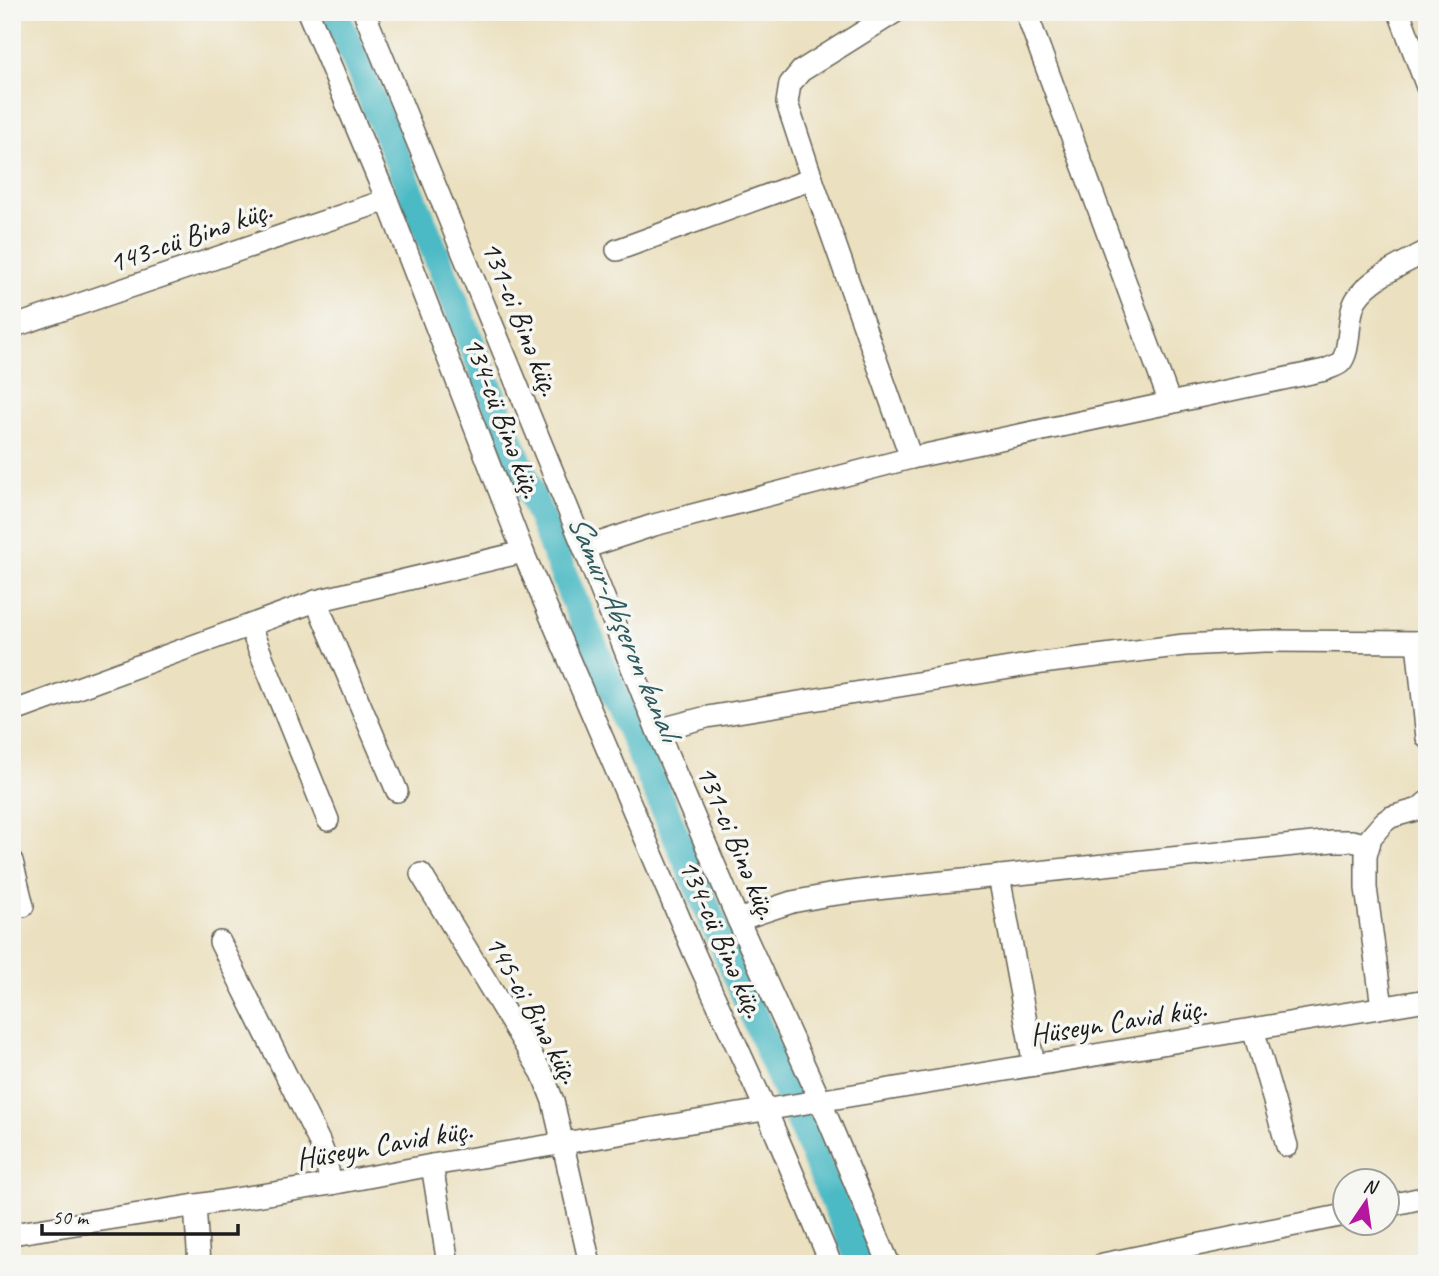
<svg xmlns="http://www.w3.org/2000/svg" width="1439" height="1276" viewBox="0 0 1439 1276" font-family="Caveat,sans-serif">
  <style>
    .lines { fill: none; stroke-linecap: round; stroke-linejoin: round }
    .canal { stroke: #4cbac5; stroke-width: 28 }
    .street-casing { stroke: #646155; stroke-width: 24 }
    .street { stroke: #fff; stroke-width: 21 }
    .labels { text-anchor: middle; stroke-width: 7; stroke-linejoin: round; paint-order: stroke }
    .street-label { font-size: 30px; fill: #1c1c1c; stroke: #f6f6f2 }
    .water-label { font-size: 32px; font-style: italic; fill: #2f5b60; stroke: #f6f6f2 }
  </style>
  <rect width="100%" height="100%" fill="#f6f6f2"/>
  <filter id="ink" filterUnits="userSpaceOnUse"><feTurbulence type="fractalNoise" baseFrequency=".0143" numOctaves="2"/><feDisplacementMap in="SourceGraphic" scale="14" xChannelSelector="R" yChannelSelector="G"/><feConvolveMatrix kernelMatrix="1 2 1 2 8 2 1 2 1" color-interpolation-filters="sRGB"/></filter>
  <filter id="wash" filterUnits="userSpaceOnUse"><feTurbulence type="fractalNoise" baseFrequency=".00686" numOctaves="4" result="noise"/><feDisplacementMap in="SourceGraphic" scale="28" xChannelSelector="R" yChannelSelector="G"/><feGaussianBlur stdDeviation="1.57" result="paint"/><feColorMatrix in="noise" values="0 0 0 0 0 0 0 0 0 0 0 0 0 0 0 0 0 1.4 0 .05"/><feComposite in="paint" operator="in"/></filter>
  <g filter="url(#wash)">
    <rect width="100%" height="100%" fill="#ebe0bf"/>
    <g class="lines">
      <polyline class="canal" points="335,12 411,192 571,593 861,1264"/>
    </g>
  </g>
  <g filter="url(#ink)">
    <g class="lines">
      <defs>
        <g id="street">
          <polyline points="308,12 387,200 523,552 696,957 766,1110 831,1264"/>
          <polyline points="364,12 584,548 657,730 738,920 820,1100 889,1264"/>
          <polyline points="895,12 801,71 790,84 787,103 812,179 911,458"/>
          <polyline points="1026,12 1170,403"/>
          <polyline points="1399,12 1427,87"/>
          <polyline points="617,250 812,179"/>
          <polyline points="12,327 387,200"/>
          <path d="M 584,548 L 654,525 L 911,458 L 1325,370 C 1329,368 1336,366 1340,363 C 1352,351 1346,318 1356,300 C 1369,278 1405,263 1427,251"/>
          <polyline points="316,601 397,791"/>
          <polyline points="250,627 328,820"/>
          <polyline points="1417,642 1427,738"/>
          <polyline points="12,712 316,601 523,552"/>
          <polyline points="657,730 707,717 1034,664 1184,645 1264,641 1427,642"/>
          <polyline points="12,861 23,906"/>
          <polyline points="421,874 542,1073 553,1101 590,1264"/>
          <polyline points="999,876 1034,1065"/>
          <polyline points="738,920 792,902 829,895 867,890 1332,841 1352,841 1369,845"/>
          <polyline points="220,942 319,1141 325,1157 331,1184"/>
          <polyline points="1382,1007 1366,888 1366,856 1371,837 1384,822 1391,817 1419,809 1427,802"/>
          <polyline points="1253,1029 1287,1146"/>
          <polyline points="432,1165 448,1264"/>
          <polyline points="195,1205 199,1264"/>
          <polyline points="1386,1206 1427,1197"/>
          <polyline points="12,1234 331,1184 432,1165 1427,1000"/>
          <polyline points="1103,1264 1344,1215"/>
        </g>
      </defs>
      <use href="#street" class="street-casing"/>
      <use href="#street" class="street"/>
    </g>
  </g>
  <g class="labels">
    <g class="street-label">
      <text transform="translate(190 236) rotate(-19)" y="10">143-cü Binə küç.</text>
      <text transform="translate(521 318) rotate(68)" y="10">131-ci Binə küç.</text>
      <text transform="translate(503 417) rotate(69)" y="10">134-cü Binə küç.</text>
      <text transform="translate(737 842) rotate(67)" y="10">131-ci Binə küç.</text>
      <text transform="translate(722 938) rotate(66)" y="10">134-cü Binə küç.</text>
      <text transform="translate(533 1009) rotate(61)" y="10">145-ci Binə küç.</text>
      <text transform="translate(1118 1021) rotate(-9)" y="10">Hüseyn Cavid küç.</text>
      <text transform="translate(384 1144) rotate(-10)" y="10">Hüseyn Cavid küç.</text>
    </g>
    <g class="water-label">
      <text transform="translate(625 627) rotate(67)" y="11">Samur-Abşeron kanalı</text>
    </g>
  </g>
  <rect width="1439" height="1276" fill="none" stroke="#f6f6f2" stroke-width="42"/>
  <g transform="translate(1366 1202) rotate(13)"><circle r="33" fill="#f6f6f2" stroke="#9f9f9c" stroke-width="2"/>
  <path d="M0-5L12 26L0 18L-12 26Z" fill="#b5179e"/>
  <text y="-10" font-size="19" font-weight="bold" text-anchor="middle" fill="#1c1c1c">N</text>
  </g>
  <path d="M42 1224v10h196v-10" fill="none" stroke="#1c1c1c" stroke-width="3.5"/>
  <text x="52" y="1224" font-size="21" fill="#1c1c1c" stroke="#f6f6f2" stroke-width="5" paint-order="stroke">50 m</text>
</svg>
